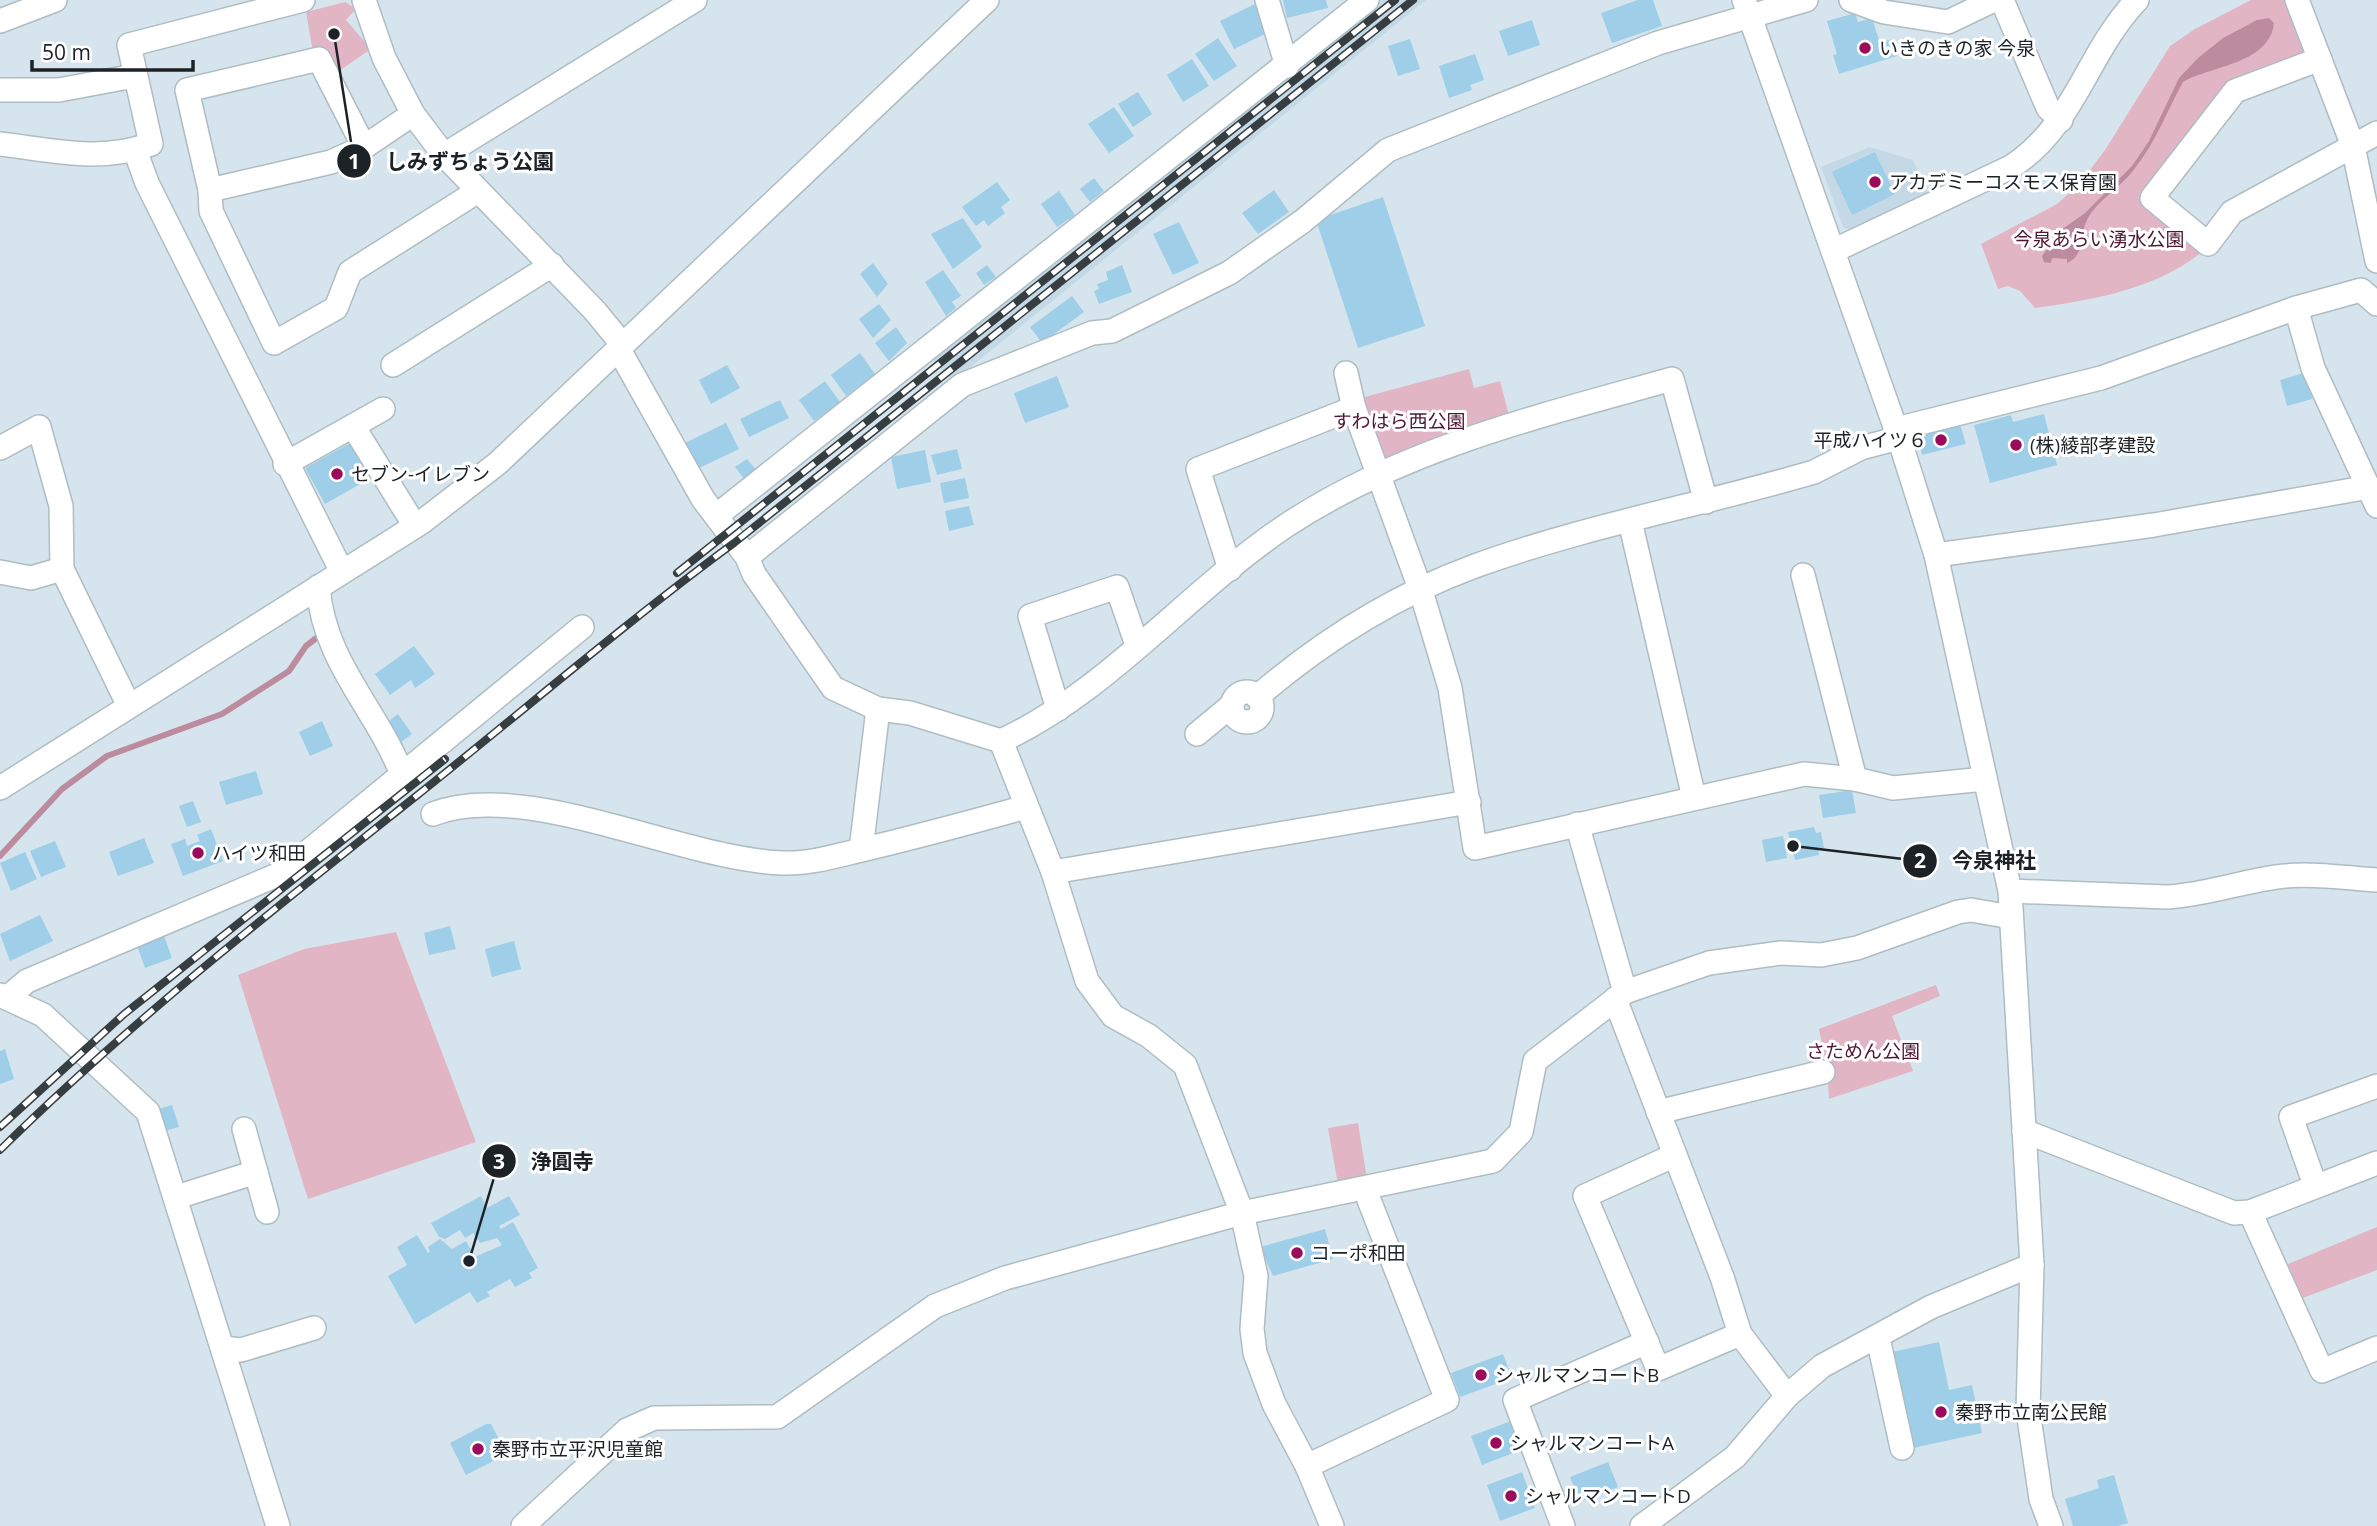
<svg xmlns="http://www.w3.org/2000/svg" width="2377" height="1526" viewBox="0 0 2377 1526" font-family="'Open Sans','Noto Sans JP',sans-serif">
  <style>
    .built { fill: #c4d9e5 }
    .green { fill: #e2b5c5 }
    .water { fill: #bc8c9e }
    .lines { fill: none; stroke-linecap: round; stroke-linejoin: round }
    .stream { stroke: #bc8c9e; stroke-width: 6 }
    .building { fill: #9ecee8 }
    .minor-casing { stroke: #aebdc4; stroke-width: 26 }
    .minor { stroke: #fff; stroke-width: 23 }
    .rail-casing { stroke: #373e42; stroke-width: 8 }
    .rail { stroke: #fff; stroke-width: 5; stroke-dasharray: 16; stroke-linecap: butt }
    .poi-dot { fill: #9a0b5b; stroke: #fff; stroke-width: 2.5 }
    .labels { text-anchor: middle; stroke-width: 6; stroke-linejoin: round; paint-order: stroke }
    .poi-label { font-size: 19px; fill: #1c2225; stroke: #fff; text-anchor: start }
    .park-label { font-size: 19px; fill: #501632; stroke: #fff }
    .leader { fill: none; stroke: #1c2225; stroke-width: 2.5 }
    .callout-dot { fill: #1c2225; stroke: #fff; stroke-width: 2.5 }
    .mark-label { font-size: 21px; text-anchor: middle; font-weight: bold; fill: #fff }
    .callout-label { font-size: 21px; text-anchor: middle; font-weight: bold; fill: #1c2225; stroke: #fff; stroke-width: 6; stroke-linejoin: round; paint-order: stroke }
  </style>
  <rect width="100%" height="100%" fill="#d6e5ed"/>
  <g class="built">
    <polygon points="1381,0 1426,0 953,381 932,359"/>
    <polygon points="1870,147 1913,160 1929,197 1852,231 1843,227 1821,167"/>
  </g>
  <g class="green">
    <path d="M 2251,0 L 2286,0 L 2306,49 L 2301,57 L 2228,85 L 2139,199 L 2204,250 C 2159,289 2092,300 2035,308 L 2020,291 L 2008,286 L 1998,289 L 1981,244 L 2057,204 L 2080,183 L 2105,150 L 2170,46 L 2195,29 Z"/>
    <polygon points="345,2 356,9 346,20 371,49 336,73 313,52 306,12"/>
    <polygon points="1469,369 1474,388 1500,381 1509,415 1388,460 1377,455 1357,399"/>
    <polygon points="396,932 476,1142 308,1199 238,975 304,949"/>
    <polygon points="1936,985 1940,996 1892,1016 1913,1071 1829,1099 1827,1069 1819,1029"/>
    <polygon points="1358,1123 1367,1179 1338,1185 1328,1128"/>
    <polygon points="2377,1227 2377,1270 2300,1299 2288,1264"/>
  </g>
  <path class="water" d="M 2269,18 L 2274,23 C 2270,64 2210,66 2183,82 C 2167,111 2156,142 2135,168 C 2122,187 2097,200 2087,220 C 2079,234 2086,255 2067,263 L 2067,259 L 2052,258 L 2051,263 L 2044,262 L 2042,256 L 2061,230 L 2085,213 L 2132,166 L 2149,141 L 2179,78 L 2198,58 L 2223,38 L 2257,20 Z"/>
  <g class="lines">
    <polyline class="stream" points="0,856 62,789 107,756 222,714 289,671 306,646 319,636"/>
  </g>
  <g class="building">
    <polygon points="1283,0 1326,0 1328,8 1287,18"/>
    <polygon points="1638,0 1653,0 1662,26 1612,43 1601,13"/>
    <polygon points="1255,4 1269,32 1234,49 1220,21"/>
    <polygon points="1855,13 1858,22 1872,18 1880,43 1892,39 1897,56 1839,74 1833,55 1837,54 1827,21"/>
    <polygon points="1532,20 1540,45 1508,56 1499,31"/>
    <polygon points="1218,38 1237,66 1214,81 1195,54"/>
    <polygon points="1410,39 1420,69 1398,76 1388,46"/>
    <polygon points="1475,54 1484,80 1470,85 1472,90 1449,98 1439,66"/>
    <polygon points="1192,59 1209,86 1183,102 1167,75"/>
    <polygon points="1138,92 1152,114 1133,127 1118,104"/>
    <polygon points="1114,107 1134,136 1109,153 1088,124"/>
    <polygon points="1875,152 1895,194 1852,215 1832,172"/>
    <polygon points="1094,178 1104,191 1090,202 1080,189"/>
    <polygon points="997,182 1010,200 1001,207 1005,213 988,226 984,220 976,226 962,207"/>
    <polygon points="1274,190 1289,212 1258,234 1242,213"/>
    <polygon points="1059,191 1075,215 1057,227 1041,204"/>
    <polygon points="1383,197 1425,326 1358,348 1316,220"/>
    <polygon points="963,218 982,247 953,269 931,234"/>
    <polygon points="1179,222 1199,263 1173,275 1153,234"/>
    <polygon points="873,263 888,284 877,297 860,274"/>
    <polygon points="987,265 996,277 984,285 976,273"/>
    <polygon points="1122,265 1132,292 1099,304 1094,291 1099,289 1097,284 1108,280 1106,272"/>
    <polygon points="943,270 961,296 952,302 956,308 946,316 925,282"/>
    <polygon points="1072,296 1084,312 1042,343 1030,327"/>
    <polygon points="879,304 891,320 873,338 859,319"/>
    <polygon points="896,327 907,343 889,361 875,343"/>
    <polygon points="860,353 875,374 846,396 831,375"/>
    <polygon points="727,365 740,388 711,404 699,380"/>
    <polygon points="2307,372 2312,399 2287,406 2280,380"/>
    <polygon points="1057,376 1069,407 1025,423 1014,393"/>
    <polygon points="825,381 840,402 814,421 799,400"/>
    <polygon points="780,400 789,418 749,437 740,419"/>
    <polygon points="2044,414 2057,465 1990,483 1974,425 2011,415 2013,422"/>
    <polygon points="726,423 739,449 697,469 685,443"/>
    <polygon points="1960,424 1966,444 1922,455 1917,435"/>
    <polygon points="350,443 369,479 325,504 305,468"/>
    <polygon points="957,449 962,469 937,475 931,455"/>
    <polygon points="925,450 931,482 897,489 891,457"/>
    <polygon points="747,459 758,472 746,481 735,467"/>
    <polygon points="965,478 969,498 944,503 940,483"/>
    <polygon points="969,506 974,525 949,531 945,511"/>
    <polygon points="414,646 435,674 415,688 411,680 390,695 375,674"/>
    <polygon points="398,714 412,734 397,745 383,725"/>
    <polygon points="322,721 333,746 310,756 299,732"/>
    <polygon points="256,771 263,794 226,805 219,782"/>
    <polygon points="1852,790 1856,813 1823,818 1819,795"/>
    <polygon points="193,801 201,822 187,827 179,806"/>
    <polygon points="1814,827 1816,833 1821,832 1824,848 1818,849 1819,855 1795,860 1793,850 1786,851 1787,858 1766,862 1762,840 1783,836 1785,844 1791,843 1788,832"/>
    <polygon points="211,829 223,861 183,876 171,844 185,839 187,846 200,841 197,835"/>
    <polygon points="144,838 154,863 118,876 109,852"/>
    <polygon points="55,841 66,867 41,877 30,851"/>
    <polygon points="25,852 37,879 11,891 0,863"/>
    <polygon points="40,915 53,941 10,961 0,934"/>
    <polygon points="450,926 456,949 429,955 424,933"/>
    <polygon points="163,933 172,958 145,968 136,943"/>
    <polygon points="514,941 521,969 492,977 485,949"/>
    <polygon points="5,1049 14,1079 0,1084 0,1051"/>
    <polygon points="172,1105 179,1127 161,1132 155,1110"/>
    <polygon points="481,1196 487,1208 509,1196 520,1215 499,1226 501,1229 513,1222 538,1268 529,1273 532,1278 515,1287 510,1279 487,1292 490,1296 477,1303 470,1292 415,1324 388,1276 407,1265 397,1247 417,1235 428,1253 430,1252 428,1247 440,1239 452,1249 466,1241 475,1257 502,1245 497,1238 480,1243 473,1233 465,1238 460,1230 445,1239 439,1237 431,1223"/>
    <polygon points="1325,1229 1333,1259 1273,1276 1260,1247"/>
    <polygon points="1939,1342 1949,1390 1972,1385 1982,1433 1913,1448 1892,1352"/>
    <polygon points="1503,1354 1512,1378 1460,1397 1451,1373"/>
    <polygon points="1511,1421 1521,1450 1482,1465 1471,1436"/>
    <polygon points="486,1424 491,1424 507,1454 466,1475 450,1443"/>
    <polygon points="1608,1462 1618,1487 1580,1502 1570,1477"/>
    <polygon points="1522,1472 1535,1508 1500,1521 1487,1485"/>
    <polygon points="2114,1475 2128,1523 2118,1526 2073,1526 2065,1499 2099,1488 2097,1480"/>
  </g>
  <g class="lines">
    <defs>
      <g id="minor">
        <polyline points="364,0 384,58 413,114 444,155 595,311 622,344"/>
        <polyline points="1267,0 1287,66"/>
        <polyline points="1744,0 1899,438 1936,555 2010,891 2032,1265 2028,1411 2041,1499 2051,1526"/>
        <polyline points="1851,0 1884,12 1948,22 1994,0"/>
        <polyline points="2002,0 2048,108 2061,120"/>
        <polyline points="2297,0 2353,146 2377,261"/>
        <polyline points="0,21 55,0"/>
        <polyline points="2320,59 2235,91 2152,198 2208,244 2232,212 2377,133"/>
        <polyline points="0,90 59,90 134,76"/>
        <path d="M 0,144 C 52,150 101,163 151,144 L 129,45 L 303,0"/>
        <polyline points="364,147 319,59 187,90 210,190 211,211 274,343 336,308 350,272 478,191"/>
        <polyline points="135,150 147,183 342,572"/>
        <polyline points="444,155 695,0"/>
        <polyline points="210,190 331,162 364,147 413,114"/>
        <path d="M 1833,251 L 2011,167 C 2075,126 2087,52 2137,0"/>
        <polyline points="2296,308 2313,368 2377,506"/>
        <path d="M 618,348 L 703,499 L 747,557 L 754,574 L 833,688 L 878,709 L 910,713 L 1001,741 C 1109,691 1188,591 1287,525 C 1404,448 1540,416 1672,379 L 1706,502"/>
        <polyline points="393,365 552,265"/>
        <polyline points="1346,373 1354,408"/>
        <polyline points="353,426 415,526"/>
        <polyline points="1896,429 2101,378 2296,308 2361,290 2377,304"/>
        <polyline points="0,448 39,427 61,506 62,569 129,706"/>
        <polyline points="285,464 383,409"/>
        <polyline points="716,516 1367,0"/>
        <polyline points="1630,521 1694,798"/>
        <polyline points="1936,555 2154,525 2369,487"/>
        <polyline points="747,557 962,385 1092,333 1112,331 1229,273 1303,221 1388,150 1658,43 1806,0"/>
        <polyline points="1230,569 1198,469 1354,408 1421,591 1450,688 1475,848 1804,774 1855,779 1893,788 1985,779"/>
        <polyline points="0,572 31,578 62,569"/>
        <polyline points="1803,575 1855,779"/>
        <path d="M 318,587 C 324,662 375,707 401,772"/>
        <circle cx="1247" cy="707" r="15"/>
        <path d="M 1257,697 C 1321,642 1396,595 1475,566 C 1585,526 1702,505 1814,472 L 1861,448 L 1899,438"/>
        <polyline points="1058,709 1030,616 1117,587 1137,645"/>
        <polyline points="1197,734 1232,705"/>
        <polyline points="1001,741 1053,872 1087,981 1113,1016 1149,1036 1185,1065 1242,1213 1256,1276 1252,1329 1255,1353 1274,1404 1307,1466 1332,1526"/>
        <polyline points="0,788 422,522 498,463 987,0"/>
        <path d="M 433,814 C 524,778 683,860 783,863 C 809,864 836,856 861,850 C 917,837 971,822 1026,807"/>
        <polyline points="1577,824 1625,992"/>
        <polyline points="861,850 878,709"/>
        <polyline points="1053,872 1469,802"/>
        <path d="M 2010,891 L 2167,897 C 2207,895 2245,880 2285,876 C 2314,873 2347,878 2377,880"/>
        <polyline points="0,995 43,1015 148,1112 278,1526"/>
        <polyline points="8,997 27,981 282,873 582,627"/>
        <polyline points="1615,999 1722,1277 1740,1334 1787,1396"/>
        <polyline points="1658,1112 1823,1072"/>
        <polyline points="244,1129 267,1212"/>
        <polyline points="2024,1131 2234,1213 2250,1212 2377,1163"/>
        <polyline points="1675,1155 1585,1196 1658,1369 1740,1334"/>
        <polyline points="2315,1185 2291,1117 2377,1086"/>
        <polyline points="177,1197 256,1172"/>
        <polyline points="2250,1212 2322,1371 2377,1348"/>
        <polyline points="1878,1338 1902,1448"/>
        <polyline points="223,1348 241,1350 314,1328"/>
        <polyline points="1307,1466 1447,1400 1369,1200"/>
        <polyline points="523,1526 627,1430 654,1418 777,1417 935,1306 1005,1278 1242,1213 1493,1161 1521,1132 1535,1061 1625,992 1709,963 1781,953 1821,955 1857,948 1958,912 1971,910 2011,917"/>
        <polyline points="1563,1526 1515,1400 1647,1342"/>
        <polyline points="1642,1526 1735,1457 1787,1396 1822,1366 1931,1307 2032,1265"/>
      </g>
    </defs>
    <use href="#minor" class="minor-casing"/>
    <use href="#minor" class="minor"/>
    <defs>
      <g id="rail">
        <polyline points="677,573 1395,0"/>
        <polyline points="0,1127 123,1015 445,759"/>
        <path d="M 0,1150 C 130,1022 273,910 415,797 C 522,712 625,623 734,543 L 1413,0"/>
      </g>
    </defs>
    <use href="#rail" class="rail-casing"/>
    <use href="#rail" class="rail"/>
  </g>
  <g class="poi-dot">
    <circle cx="1865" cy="48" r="7"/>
    <circle cx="1875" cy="182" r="7"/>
    <circle cx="1941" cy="440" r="7"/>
    <circle cx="2016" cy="445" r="7"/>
    <circle cx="337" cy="474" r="7"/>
    <circle cx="198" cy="853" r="7"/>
    <circle cx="1297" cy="1253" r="7"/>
    <circle cx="1481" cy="1375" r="7"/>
    <circle cx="1941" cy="1412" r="7"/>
    <circle cx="1496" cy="1443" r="7"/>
    <circle cx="478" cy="1449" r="7"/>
    <circle cx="1511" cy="1496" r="7"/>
  </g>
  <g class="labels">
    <g class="poi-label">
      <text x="1879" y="55">いきのきの家 今泉</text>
      <text x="1889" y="189">アカデミーコスモス保育園</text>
      <text x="1927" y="447" text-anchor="end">平成ハイツ６</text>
      <text x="2030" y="452">(株)綾部孝建設</text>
      <text x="351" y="481">セブン-イレブン</text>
      <text x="212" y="860">ハイツ和田</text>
      <text x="1311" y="1260">コーポ和田</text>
      <text x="1495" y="1382">シャルマンコートB</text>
      <text x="1955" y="1419">秦野市立南公民館</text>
      <text x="1510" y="1450">シャルマンコートA</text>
      <text x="492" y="1456">秦野市立平沢児童館</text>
      <text x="1525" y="1503">シャルマンコートD</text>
    </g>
    <g class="park-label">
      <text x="2099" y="246">今泉あらい湧水公園</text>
      <text x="1399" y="428">すわはら西公園</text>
      <text x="1863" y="1058">さためん公園</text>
    </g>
  </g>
  <path class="leader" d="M334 34L354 161M1793 846L1920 861M469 1261L499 1161"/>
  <g class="callout-dot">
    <circle cx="334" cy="34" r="7"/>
    <circle cx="1793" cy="846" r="7"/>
    <circle cx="469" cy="1261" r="7"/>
    <circle cx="354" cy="161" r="18"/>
    <circle cx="1920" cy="861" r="18"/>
    <circle cx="499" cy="1161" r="18"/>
  </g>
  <g class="mark-label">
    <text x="354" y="169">1</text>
    <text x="1920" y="868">2</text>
    <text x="499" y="1169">3</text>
  </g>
  <g class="callout-label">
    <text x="470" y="169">しみずちょう公園</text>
    <text x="1994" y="868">今泉神社</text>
    <text x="562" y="1169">浄圓寺</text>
  </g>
  <path d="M32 60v10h161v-10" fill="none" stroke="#1c2225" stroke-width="3.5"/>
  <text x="42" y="60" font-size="21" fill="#1c2225" stroke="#ffffff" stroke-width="5" paint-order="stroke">50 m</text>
</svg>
